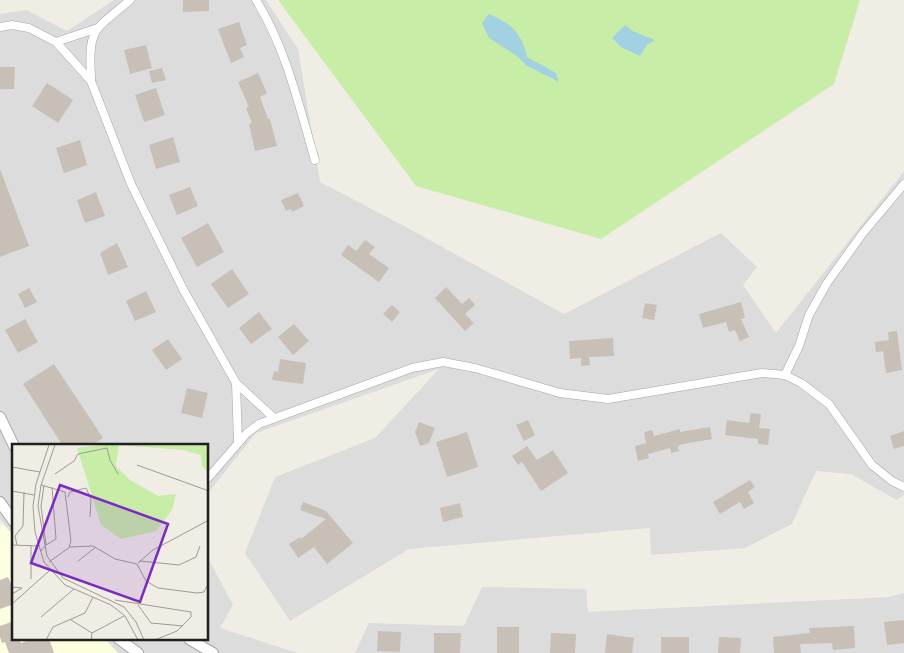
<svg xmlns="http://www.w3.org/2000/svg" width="904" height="653" viewBox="0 0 904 653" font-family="Overpass,sans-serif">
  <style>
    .residential { fill: #dddcdc }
    .education { fill: #feffde }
    .grass { fill: #c8eda7 }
    .water { fill: #a2d1e1 }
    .building { fill: #c8bfb7 }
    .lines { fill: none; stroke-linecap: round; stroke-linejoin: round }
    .minor-casing { stroke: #a6a6a6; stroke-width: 9 }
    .tertiary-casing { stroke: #a6a6a6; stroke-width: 12 }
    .minor { stroke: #fff; stroke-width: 8 }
    .tertiary { stroke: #fff; stroke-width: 10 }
    .inset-road { fill: none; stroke: #9c9b95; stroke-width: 1 }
    .view { fill: #7b2cbf; fill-opacity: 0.15; stroke: #7b2cbf; stroke-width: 2.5 }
    .inset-edge { fill: none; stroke: #1f1f1f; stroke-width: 2.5 }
  </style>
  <rect width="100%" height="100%" fill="#f0ede4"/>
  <g class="residential">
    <polygon points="114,0 266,0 298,49 320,182 404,226 564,314 721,233 757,267 743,285 776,333 904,171 904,495 897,500 851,474 816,471 792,524 745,548 651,555 650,528 409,549 290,621 245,553 275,477 375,438 439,369 256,433 208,493 208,446 14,446 14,536 0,519 0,14 26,10 67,31"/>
    <polygon points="208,558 233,605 220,628 298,653 118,653 105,639 208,639"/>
    <polygon points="482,587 586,589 588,612 889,597 904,593 904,653 355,653 369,623 464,626"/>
  </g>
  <polygon class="education" points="3,525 14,536 14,639 105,639 118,653 0,653 0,526"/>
  <polygon class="grass" points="278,0 860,0 834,84 601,239 416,186"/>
  <g class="water">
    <path d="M 489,14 C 511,23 522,33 527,57 L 556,73 L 559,82 L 527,66 L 517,56 L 489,38 L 482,23 Z"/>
    <polygon points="625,25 633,31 655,40 647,45 640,56 621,47 612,38"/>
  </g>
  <g class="building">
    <polygon points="183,0 209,0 209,11 183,12"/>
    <polygon points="239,22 247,45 240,48 244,57 231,63 218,29"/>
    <polygon points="146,45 152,68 130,74 124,50"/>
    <polygon points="0,67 15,67 14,89 0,89"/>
    <polygon points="162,68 166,80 152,83 149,71"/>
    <polygon points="258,73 267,93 260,97 268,119 270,119 277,146 255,151 249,124 252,123 246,108 249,107 238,82"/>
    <polygon points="47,83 73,100 58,123 32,106"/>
    <polygon points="156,88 165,115 144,122 135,95"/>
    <polygon points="173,137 180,162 156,169 149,145"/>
    <polygon points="80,140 87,165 64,173 56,148"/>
    <polygon points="0,169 29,246 0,257"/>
    <polygon points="190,187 198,206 177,215 169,195"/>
    <polygon points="96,192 105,216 85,223 77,200"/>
    <polygon points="298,193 304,206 292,212 291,209 286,211 281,200"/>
    <polygon points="208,223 224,252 197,267 181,238"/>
    <polygon points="365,240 375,247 369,254 389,268 379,282 341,255 348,245 356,251"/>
    <polygon points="117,243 128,267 108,275 100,253"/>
    <polygon points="232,269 249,294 228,308 211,284"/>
    <polygon points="446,287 462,304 469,298 475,305 465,314 474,323 465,331 435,298"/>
    <polygon points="29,288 37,302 25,308 18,294"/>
    <polygon points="146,291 156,312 135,321 126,301"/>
    <polygon points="741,302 745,318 741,319 749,337 740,341 735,330 729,332 726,322 703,328 699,314"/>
    <polygon points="645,303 657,305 654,320 642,318"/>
    <polygon points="392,305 400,312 392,322 383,314"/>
    <polygon points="259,312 272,329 251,344 239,328"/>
    <polygon points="25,319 38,342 18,353 5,330"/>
    <polygon points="294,324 309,341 293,355 278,337"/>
    <polygon points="897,331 902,370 886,373 883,351 876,352 875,342 889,340 888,332"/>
    <polygon points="613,338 614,356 589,357 590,365 581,366 581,358 570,359 569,341"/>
    <polygon points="168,339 182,359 166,370 152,350"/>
    <polygon points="280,359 306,363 303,384 272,380 274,371 278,372"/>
    <polygon points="54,364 103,438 91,446 63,446 23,384"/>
    <polygon points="187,388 208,393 202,418 181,413"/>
    <polygon points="751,413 761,414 759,428 770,429 768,445 758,444 758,439 725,435 727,420 749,423"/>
    <polygon points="528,420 535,435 524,441 516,425"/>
    <polygon points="419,422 435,428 429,443 420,446 415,432"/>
    <polygon points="710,427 712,439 683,444 678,446 679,451 671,453 670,448 648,454 649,458 638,461 635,446 646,443 644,432 652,430 654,436 680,429 680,432"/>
    <polygon points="904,431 904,446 894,449 890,436"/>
    <polygon points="467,432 478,467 447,477 436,442"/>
    <polygon points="527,446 537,460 553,450 568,473 541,491 522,462 518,465 512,456"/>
    <polygon points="750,480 755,487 748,492 754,503 744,509 740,502 720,514 713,502"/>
    <polygon points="303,502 326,511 353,543 327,564 314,547 298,558 289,544 300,537 301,539 326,519 300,510"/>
    <polygon points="460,503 463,517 443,522 440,508"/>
    <polygon points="8,577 14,591 14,604 0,609 0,580"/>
    <polygon points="904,620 904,643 887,645 884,622"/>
    <polygon points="14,621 14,639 19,639 21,643 32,639 49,639 54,653 9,653 5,642 2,643 0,637 0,626"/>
    <polygon points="854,626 855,648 833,650 832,643 800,644 801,653 774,653 773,637 810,633 809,628"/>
    <rect x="497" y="627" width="22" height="26"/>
    <polygon points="378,631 401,632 400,652 377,651"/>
    <polygon points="434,633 461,633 460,653 434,653"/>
    <polygon points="551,633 576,634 575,653 550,653"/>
    <polygon points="607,634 634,638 632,653 605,653"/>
    <rect x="661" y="637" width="28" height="16"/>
    <polygon points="719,637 741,638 740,653 718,653"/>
  </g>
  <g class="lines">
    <defs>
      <g id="minor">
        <path d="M 256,0 C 286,48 299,106 315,160"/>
        <polyline points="0,27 12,25 29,28 56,42 91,81 131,184 183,289 236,383 238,443"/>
        <polyline points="56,42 98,28"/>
        <path d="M 91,81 C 91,65 87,40 99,27 C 108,17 120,9 130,0"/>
        <polyline points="785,375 799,346 809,315 827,283 863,233 904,184"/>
        <polyline points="236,383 274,418"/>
        <polyline points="208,478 247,433 259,424 412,368 443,362 475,368 560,393 608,399 762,373 785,375 801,383 829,404 872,465 892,481 904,487"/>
      </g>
      <g id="tertiary">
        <polyline points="0,417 14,446"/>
        <polyline points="0,502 14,522"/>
        <polyline points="119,639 138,653"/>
        <polyline points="189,639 213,653"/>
      </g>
    </defs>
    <use href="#minor" class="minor-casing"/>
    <use href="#tertiary" class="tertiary-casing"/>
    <use href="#minor" class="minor"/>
    <use href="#tertiary" class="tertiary"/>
  </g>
  <g transform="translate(12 444)">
    <rect width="196" height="196" fill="#f0ede4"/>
    <path d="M 87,1 L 196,1 L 196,28 L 190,22 L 189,11 L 171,6 L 107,1 L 104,22 L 118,36 L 146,52 L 164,50 L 160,66 L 144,87 L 109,95 L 89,81 L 65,4 Z" fill="#c8eda7"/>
    <path class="inset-road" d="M 37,1 L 24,40 L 21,62 L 23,88 L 32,118 L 53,141 L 99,161 L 113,172 L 126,196M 43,1 L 29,41 L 26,62 L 35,112 L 51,134 L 112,163 L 124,178 L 132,196M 66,10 L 95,4 L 98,16 L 106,30M 125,21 L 197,47M 0,23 L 28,28M 43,30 L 62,17 L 66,10M 29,41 L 53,48 L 59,97 L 57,103M 0,47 L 22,51M 56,53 L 58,48 L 74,44 L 79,55 L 78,73M 0,101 L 26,102M 5,101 L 3,92 L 11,82 L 12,48M 34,101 L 44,95 L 40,43M 28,108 L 34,101 L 29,62 L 32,41M 66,117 L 84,103M 128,117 L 167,121 L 184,113 L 188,102M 37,118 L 58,103 L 81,102 L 103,115 L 125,120 L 134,137 L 146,144 L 185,149 L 192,148 L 197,138M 126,119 L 141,106 L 197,76M 19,135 L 19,101M 0,143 L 10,144 L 0,150M 103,156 L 179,168 L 179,173 L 165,187 L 143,196M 0,160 L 37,127M 126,161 L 139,179 L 171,182M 29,173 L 62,145M 59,176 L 80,189M 34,196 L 41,183 L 73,169 L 81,153M 79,196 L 80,189 L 112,172"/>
    <path class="view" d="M 48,41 L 156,80 L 128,158 L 19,119 Z"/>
    <rect width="196" height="196" class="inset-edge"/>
  </g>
</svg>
